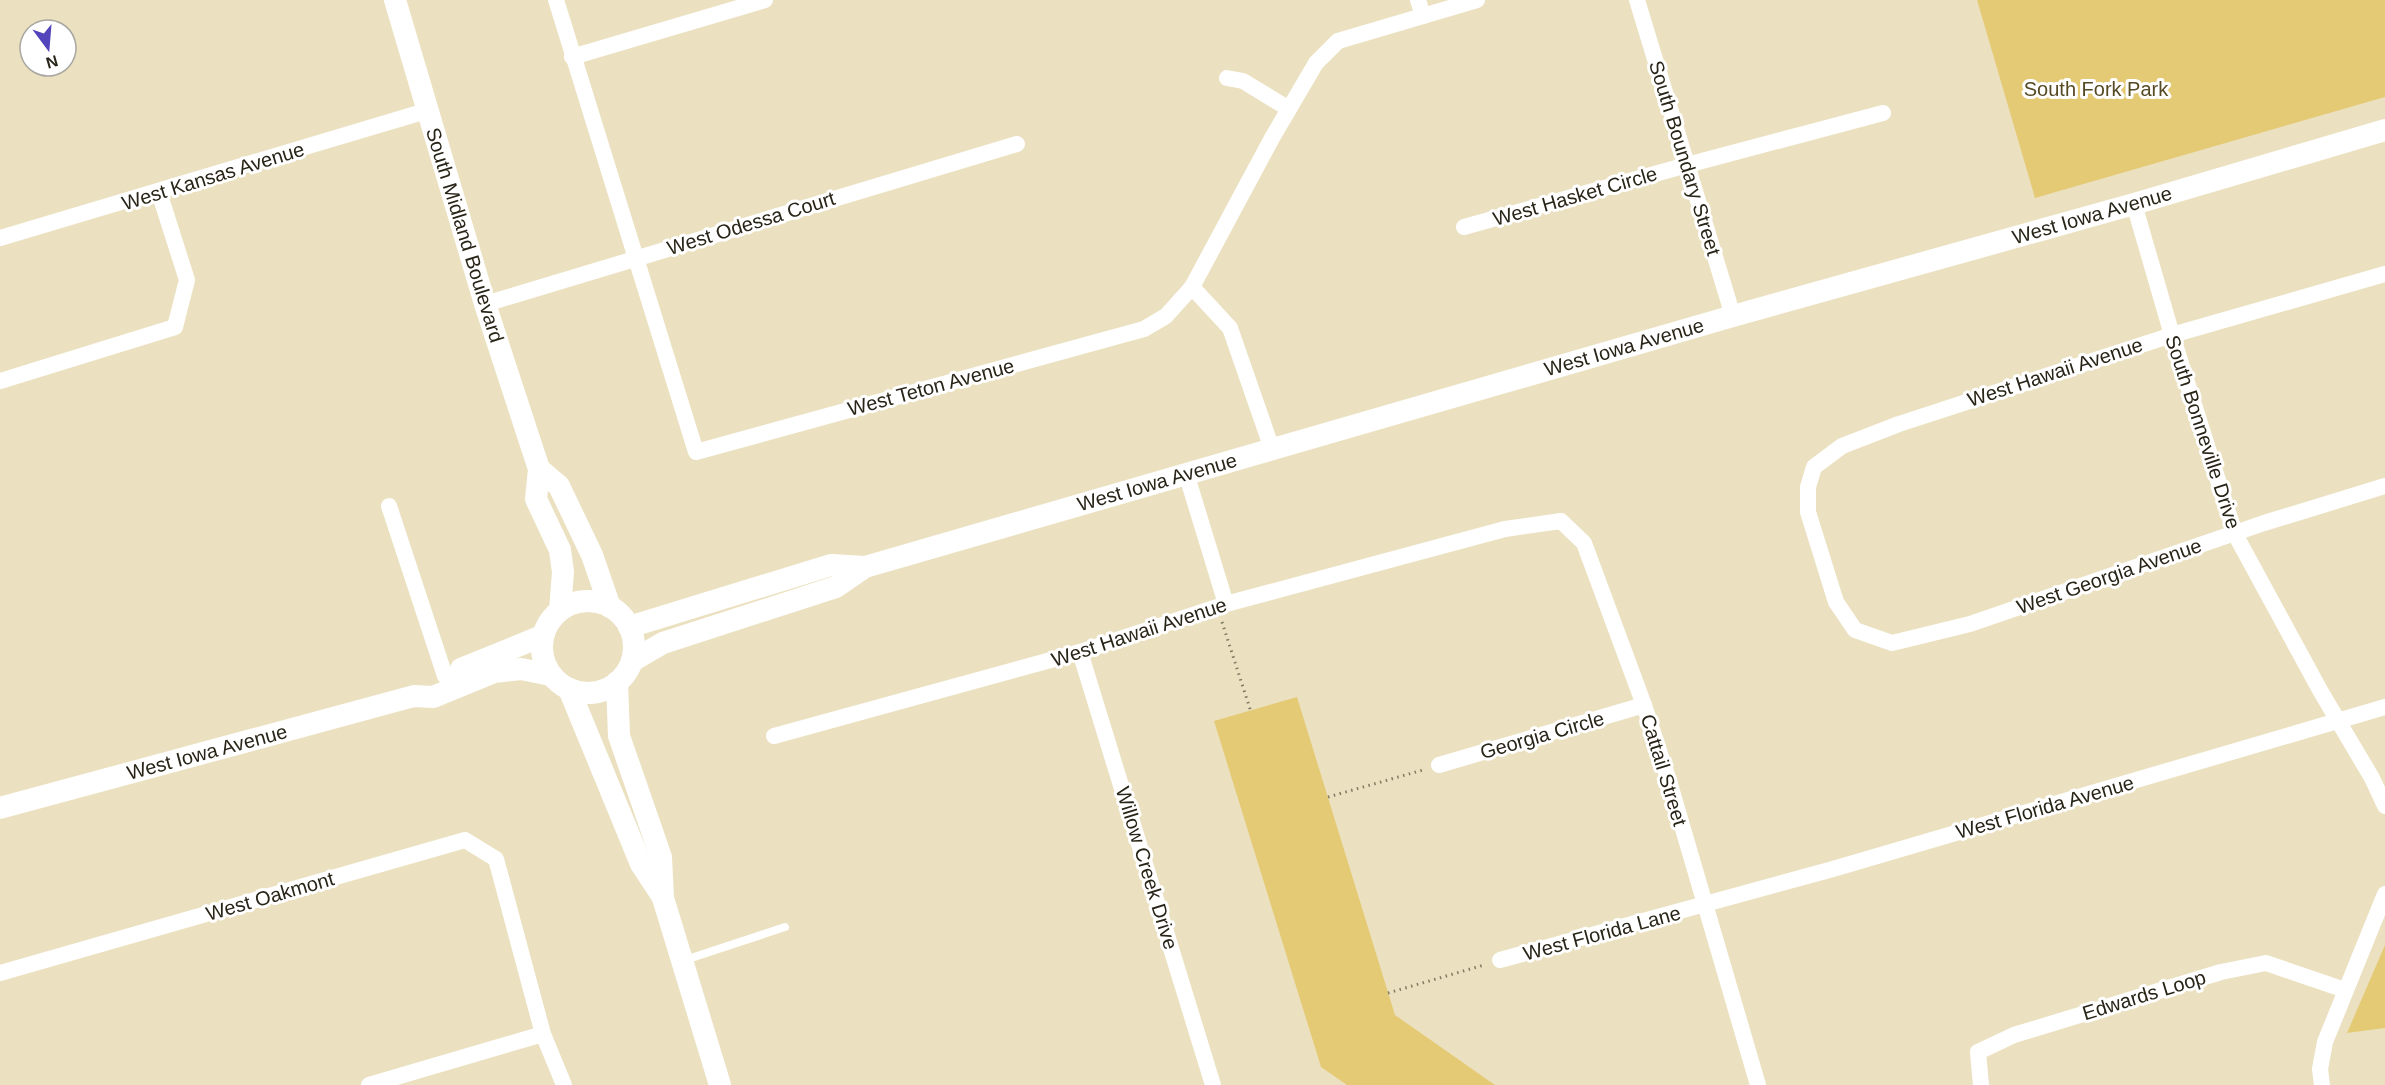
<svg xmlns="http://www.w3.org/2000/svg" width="2385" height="1085" viewBox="0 0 2385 1085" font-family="Helvetica,sans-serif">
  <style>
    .green { fill: #e5ca76 }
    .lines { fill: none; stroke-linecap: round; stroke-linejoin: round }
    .path { stroke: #817b64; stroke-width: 3; stroke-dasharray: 1.5 4.5; stroke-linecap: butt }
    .lane { stroke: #fff; stroke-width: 8 }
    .street { stroke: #fff; stroke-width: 16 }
    .secondary { stroke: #fff; stroke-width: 22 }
    .labels { text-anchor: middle; stroke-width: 6; stroke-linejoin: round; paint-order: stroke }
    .park-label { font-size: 20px; fill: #564a23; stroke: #fff }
    .street-label { font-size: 20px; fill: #282417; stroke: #fff }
  </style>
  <rect width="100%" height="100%" fill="#ebe1c0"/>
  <g class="green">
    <polygon points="1977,0 2385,0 2385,97 2035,198"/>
    <polygon points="1297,697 1395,1015 1495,1085 1347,1085 1321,1067 1214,721"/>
    <polygon points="2385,945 2385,1028 2347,1033"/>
  </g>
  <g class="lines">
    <g class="path">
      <polyline points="1222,622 1251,712"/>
      <polyline points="1328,797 1423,770"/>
      <polyline points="1388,993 1484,965"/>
    </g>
    <polyline class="lane" points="682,961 785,927"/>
    <g class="street">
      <polyline points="556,0 696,452 1144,329 1166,316 1192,287 1272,138 1316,63 1338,41 1477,0"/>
      <polyline points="1418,0 1423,16"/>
      <polyline points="1637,0 1733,316"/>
      <polyline points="572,57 765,0"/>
      <polyline points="1227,78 1243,81 1289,109"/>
      <polyline points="2134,204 2172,335 2235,534 2321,692 2372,778 2385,806"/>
      <polyline points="1464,227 1687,165 1883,113"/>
      <polyline points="0,238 426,111"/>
      <polyline points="2385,274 2172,335 1899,424 1842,446 1814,467 1808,487 1808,512 1836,602 1855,630 1892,643 1970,624 2264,523 2385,486"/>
      <polyline points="1192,287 1230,328 1272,449"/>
      <polyline points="485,304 1017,144"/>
      <polyline points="0,381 175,327 187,280 159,192"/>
      <polyline points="1186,473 1226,604"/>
      <polyline points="389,506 445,676"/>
      <polyline points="1080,652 1213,1085"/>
      <polyline points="774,736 1080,652 1226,604 1505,529 1561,521 1584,543 1644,705 1669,781 1758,1085"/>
      <polyline points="1439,765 1644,705"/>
      <polyline points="1500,960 1833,869 2385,707"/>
      <polyline points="0,973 465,840 496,859 543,1034 564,1085"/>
      <polyline points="369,1085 543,1034"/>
      <polyline points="1981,1085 1978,1052 2014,1035 2221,972 2266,963 2345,990"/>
      <polyline points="2322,1085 2320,1069 2325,1042 2385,894"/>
    </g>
    <g class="secondary">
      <polyline points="395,0 485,304 539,469 536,499 560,550 563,572 560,610"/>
      <polyline points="539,469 559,486 592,555 610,607"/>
      <circle cx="588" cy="647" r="46"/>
      <polyline points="629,627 831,565 865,567"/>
      <polyline points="632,661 663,643 836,587 865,567 1733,316 2134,204 2385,130"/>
      <polyline points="461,669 542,636"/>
      <polyline points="617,682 619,736 661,857 663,898 720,1085"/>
      <polyline points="569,689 641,864 662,896"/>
      <polyline points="0,808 414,696 433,697 494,672 521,669 551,675"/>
    </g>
  </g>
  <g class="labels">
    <g class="park-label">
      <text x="2096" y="96">South Fork Park</text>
    </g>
    <g class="street-label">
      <text transform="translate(1685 158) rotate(73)" y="7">South Boundary Street</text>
      <text transform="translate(213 176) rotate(-17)" y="7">West Kansas Avenue</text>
      <text transform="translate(1575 196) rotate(-16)" y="7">West Hasket Circle</text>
      <text transform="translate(2092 215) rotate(-16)" y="7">West Iowa Avenue</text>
      <text transform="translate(751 223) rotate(-17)" y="7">West Odessa Court</text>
      <text transform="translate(465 235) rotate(73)" y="7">South Midland Boulevard</text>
      <text transform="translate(1624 347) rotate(-16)" y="7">West Iowa Avenue</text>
      <text transform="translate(2055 372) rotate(-18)" y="7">West Hawaii Avenue</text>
      <text transform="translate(931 387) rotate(-15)" y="7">West Teton Avenue</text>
      <text transform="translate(2203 432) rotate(72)" y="7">South Bonneville Drive</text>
      <text transform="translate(1157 482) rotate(-16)" y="7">West Iowa Avenue</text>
      <text transform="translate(2109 576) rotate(-19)" y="7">West Georgia Avenue</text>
      <text transform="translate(1139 632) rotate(-18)" y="7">West Hawaii Avenue</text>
      <text transform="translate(1542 735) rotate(-16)" y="7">Georgia Circle</text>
      <text transform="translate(207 752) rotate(-15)" y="7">West Iowa Avenue</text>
      <text transform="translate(1664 770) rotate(73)" y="7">Cattail Street</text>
      <text transform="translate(2045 807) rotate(-16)" y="7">West Florida Avenue</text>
      <text transform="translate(1147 868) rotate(73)" y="7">Willow Creek Drive</text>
      <text transform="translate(270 896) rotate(-16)" y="7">West Oakmont</text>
      <text transform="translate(1602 933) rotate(-15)" y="7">West Florida Lane</text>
      <text transform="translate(2144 995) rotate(-17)" y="7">Edwards Loop</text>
    </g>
  </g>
  <g transform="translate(48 48) rotate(164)"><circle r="28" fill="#ffffff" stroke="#a9a7a2" stroke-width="1.5"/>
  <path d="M0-4.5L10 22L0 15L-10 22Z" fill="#5344bc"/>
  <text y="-9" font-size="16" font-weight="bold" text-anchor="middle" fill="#282417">N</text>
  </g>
</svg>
